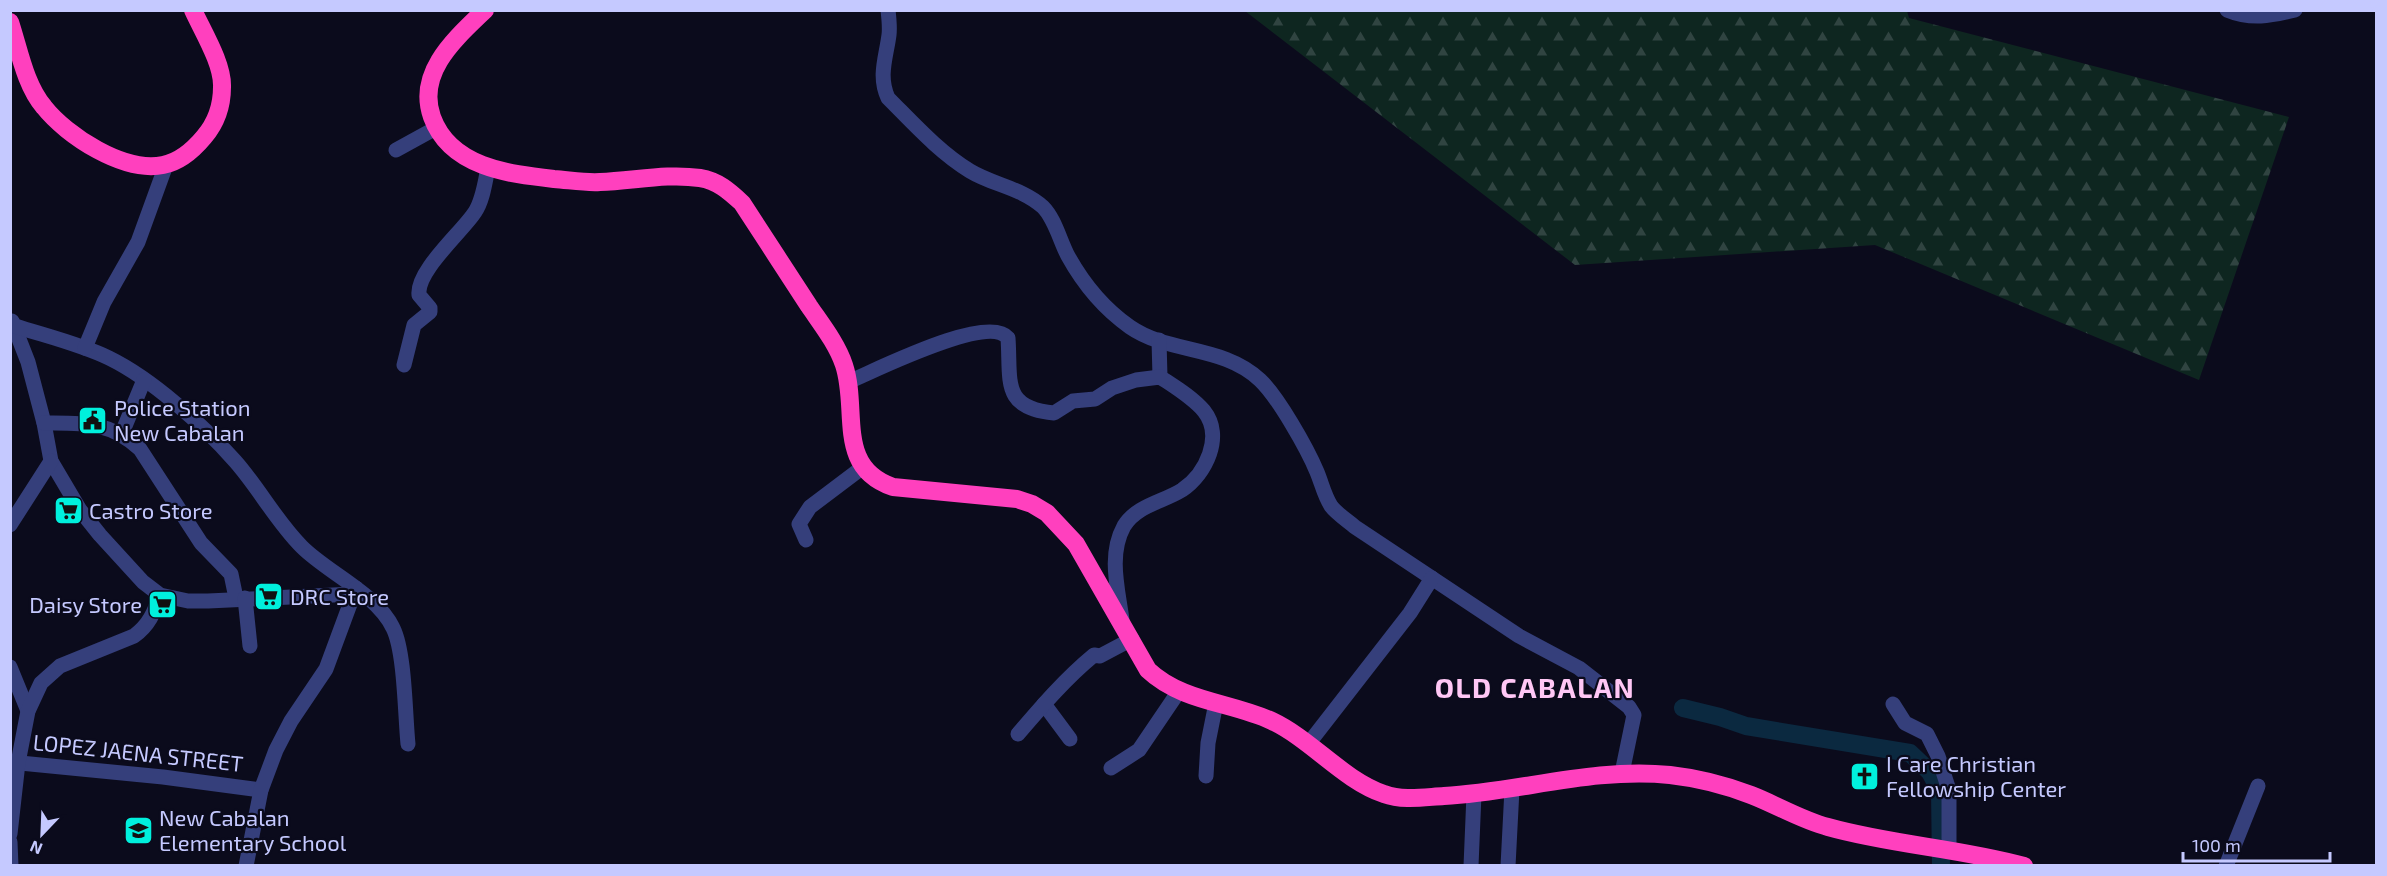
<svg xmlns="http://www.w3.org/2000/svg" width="2387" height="876" viewBox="0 0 2387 876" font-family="'Exo 2',sans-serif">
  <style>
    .forest { fill: url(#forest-firs) }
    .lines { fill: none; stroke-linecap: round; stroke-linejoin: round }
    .river { stroke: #0b2940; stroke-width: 18 }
    .minor { stroke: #353f7b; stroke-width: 15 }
    .highway { stroke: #ff40be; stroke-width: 18 }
    .labels { text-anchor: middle; stroke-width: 4.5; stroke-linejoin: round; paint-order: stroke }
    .poi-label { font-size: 22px; fill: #c5c9ff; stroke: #0b0b1c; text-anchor: start }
    .street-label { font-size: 22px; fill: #c5c9ff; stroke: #0b0b1c }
    .district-label { font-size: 28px; font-weight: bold; letter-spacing: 1.5px; fill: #ffc7f5; stroke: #0b0b1c }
  </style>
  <defs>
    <pattern id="forest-firs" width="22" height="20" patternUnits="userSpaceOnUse" patternTransform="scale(1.5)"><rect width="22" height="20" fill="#0e2620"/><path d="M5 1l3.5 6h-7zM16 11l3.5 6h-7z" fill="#304441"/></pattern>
  </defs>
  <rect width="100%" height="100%" fill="#0b0b1c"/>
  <polygon class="forest" points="1245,11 1907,11 1909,18 2289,117 2199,380 1875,245 1575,265"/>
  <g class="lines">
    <polyline class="river" points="1683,708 1720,717 1746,726 1910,753 1930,772 1940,791 1941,866"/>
    <g class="minor">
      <path d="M 888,10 C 889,19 890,27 889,35 C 886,58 878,76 888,98 C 914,124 939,152 970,171 C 993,185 1022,188 1043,207 C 1055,219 1060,241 1068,256 C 1084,285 1103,308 1130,327 C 1169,354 1223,345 1260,380 C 1278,397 1307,448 1317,472 C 1322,484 1324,495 1331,506 C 1337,514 1347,520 1355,527 L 1519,636 L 1579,668 L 1629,707 L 1634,715 L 1622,773"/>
      <path d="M 2227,10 C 2251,20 2271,16 2295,10"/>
      <polyline points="396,150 436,128"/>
      <polyline points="12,321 28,362 44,423 51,461 80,510 100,535 143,582 160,595 188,601 208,601 354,594"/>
      <path d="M 15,326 C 46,336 80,344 109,358 C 152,379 203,425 235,461 C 259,488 276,521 302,547 C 328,573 377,594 393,628 C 405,652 405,715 408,744"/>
      <polyline points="1159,340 1160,377"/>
      <polyline points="85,348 104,302 138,242 166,165"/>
      <path d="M 404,365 L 414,325 L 430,312 L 430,308 L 419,295 C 416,271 462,232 475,212 C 483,200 485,182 488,168"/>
      <path d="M 848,382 C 875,371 988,313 1008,338 C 1011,381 1001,408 1054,413 L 1073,401 L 1095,399 L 1112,388 L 1136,380 L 1160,377 C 1175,387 1192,397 1204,411 C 1224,436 1206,474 1182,490 C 1163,502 1137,505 1124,526 C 1108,555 1118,589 1122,620"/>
      <path d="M 44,423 C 83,423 110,421 140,449 L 201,543 L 231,574 L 236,598"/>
      <polyline points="122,433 144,380"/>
      <polyline points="10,525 51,461"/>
      <polyline points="806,540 799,524 810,507 863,467"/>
      <polyline points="245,598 250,646"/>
      <polyline points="10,667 28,711"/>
      <polyline points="1044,704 1070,739"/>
      <polyline points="1893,704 1905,723 1927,734 1938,756 1949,790 1949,849"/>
      <path d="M 1018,734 C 1042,706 1065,679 1094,655 L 1100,656 L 1132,639"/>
      <polyline points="1309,743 1410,613 1432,578"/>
      <polyline points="10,762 163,777 261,790"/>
      <polyline points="1111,768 1139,750 1179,691"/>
      <polyline points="1206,776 1208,743 1216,703"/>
      <path d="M 10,834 L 18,763 L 28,711 L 41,683 L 60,666 L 134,636 C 149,625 154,613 160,595"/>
      <polyline points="10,842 11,866"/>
      <polyline points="246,866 261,790 276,750 291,721 326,669 356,588"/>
      <polyline points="1471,866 1474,794"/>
      <polyline points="1508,866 1512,789"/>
      <polyline points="2226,866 2258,786"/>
    </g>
    <g class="highway">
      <path d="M 485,10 C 456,38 416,72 432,117 C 450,167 508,174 554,179 C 569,180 585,183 600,182 C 633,181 667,173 700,178 C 718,181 729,191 742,203 C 764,237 787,272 809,306 C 822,325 837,344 844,365 C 859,410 835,467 893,487 L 1017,499 L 1032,504 L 1047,513 L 1076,544 L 1148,670 C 1182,702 1231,702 1272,721 C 1312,740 1343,780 1384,794 C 1403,801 1425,797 1444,796 C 1519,792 1594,767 1670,775 C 1697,778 1725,785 1751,795 C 1777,805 1801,820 1828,827 C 1892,845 1959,848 2024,866"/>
      <path d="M 10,22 C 19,49 25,85 44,107 C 67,136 124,173 163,165 C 179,162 194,149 204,137 C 216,123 222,106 222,87 C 223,64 203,32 193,10"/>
    </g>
  </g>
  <defs>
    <symbol id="civic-square" viewBox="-11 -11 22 22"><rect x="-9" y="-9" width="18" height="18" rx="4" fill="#00f0dd" stroke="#0b0b1c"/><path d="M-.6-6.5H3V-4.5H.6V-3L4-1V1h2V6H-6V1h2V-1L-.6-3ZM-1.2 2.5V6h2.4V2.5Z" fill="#111"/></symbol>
    <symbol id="supermarket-square" viewBox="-11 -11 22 22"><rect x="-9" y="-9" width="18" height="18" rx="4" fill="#00f0dd" stroke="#0b0b1c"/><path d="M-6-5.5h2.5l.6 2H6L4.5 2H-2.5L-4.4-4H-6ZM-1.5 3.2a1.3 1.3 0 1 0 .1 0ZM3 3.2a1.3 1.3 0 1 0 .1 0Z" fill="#111"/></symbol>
    <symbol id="church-square" viewBox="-11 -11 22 22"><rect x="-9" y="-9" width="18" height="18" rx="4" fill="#00f0dd" stroke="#0b0b1c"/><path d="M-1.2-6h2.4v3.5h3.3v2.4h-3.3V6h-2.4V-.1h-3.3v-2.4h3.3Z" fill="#111"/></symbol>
    <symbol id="school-square" viewBox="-11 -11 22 22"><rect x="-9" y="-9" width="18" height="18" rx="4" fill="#00f0dd" stroke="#0b0b1c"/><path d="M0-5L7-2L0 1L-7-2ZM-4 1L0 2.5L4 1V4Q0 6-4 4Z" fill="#111"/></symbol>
  </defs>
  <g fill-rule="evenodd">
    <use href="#civic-square" x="76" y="404" width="33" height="33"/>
    <use href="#supermarket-square" x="52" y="494" width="33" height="33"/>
    <use href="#supermarket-square" x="252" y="580" width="33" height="33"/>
    <use href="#supermarket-square" x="146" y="588" width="33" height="33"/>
    <use href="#church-square" x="1848" y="760" width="33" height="33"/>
    <use href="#school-square" x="122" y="814" width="33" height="33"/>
  </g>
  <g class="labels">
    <g class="poi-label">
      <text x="114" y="416">Police Station<tspan x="114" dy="25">New Cabalan</tspan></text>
      <text x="89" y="519">Castro Store</text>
      <text x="290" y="605">DRC Store</text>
      <text x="142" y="613" text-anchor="end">Daisy Store</text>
      <text x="1886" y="772">I Care Christian<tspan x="1886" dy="25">Fellowship Center</tspan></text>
      <text x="159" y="826">New Cabalan<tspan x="159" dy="25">Elementary School</tspan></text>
    </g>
    <g class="street-label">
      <text transform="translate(138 753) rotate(6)" y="8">LOPEZ JAENA STREET</text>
    </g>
    <g class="district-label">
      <text x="1535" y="698">OLD CABALAN</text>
    </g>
  </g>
  <rect width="2387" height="876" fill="none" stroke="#c5c9ff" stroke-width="24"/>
  <g transform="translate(42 834) rotate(203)" stroke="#0b0b1c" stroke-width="4.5" paint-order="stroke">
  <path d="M0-4.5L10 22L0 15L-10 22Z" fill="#c5c9ff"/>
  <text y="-9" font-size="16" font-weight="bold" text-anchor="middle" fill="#c5c9ff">N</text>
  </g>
  <path d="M2183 852v9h147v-9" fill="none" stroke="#c5c9ff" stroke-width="3"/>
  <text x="2192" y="852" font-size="18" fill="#c5c9ff" stroke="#0b0b1c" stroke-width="4.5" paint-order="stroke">100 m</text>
</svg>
